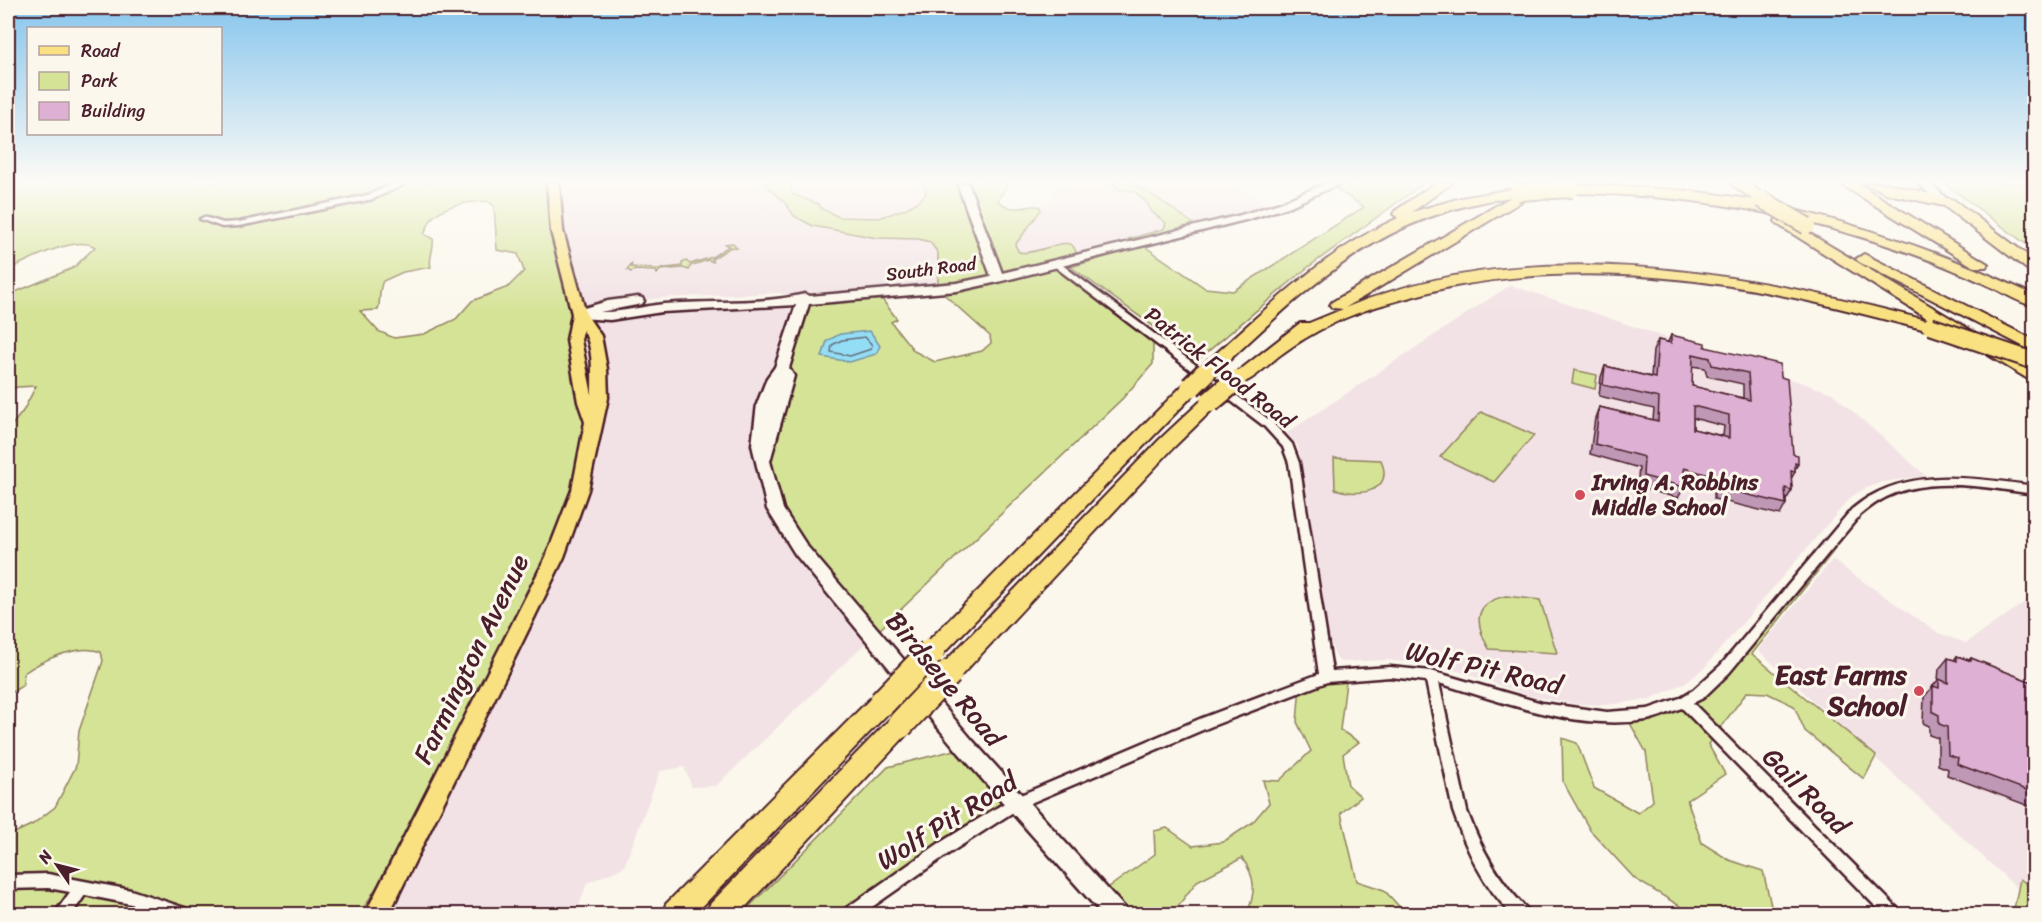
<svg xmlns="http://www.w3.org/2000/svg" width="2042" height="922" viewBox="0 0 2042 922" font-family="Sriracha,sans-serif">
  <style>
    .built { fill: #f2e2e5; fill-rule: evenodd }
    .green { fill: #d5e396; stroke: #908160; stroke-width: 1.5; fill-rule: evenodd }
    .water { fill: #93def4; stroke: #7692a4; stroke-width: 1.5 }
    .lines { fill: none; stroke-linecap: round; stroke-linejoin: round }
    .shore { stroke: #676b7b; stroke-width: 1.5 }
    .street-casing { stroke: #4a1f2b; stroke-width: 5 }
    .secondary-casing { stroke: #4a1f2b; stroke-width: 5 }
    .primary-casing { stroke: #4a1f2b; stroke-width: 5 }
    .highway-casing { stroke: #4a1f2b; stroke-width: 4 }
    .street { fill: #fbf7ec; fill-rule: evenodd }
    .secondary { fill: #fbf7ec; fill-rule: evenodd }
    .primary { fill: #f9e181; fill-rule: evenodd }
    .highway { fill: #f9e181; fill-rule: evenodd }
    .highway-bridge-far2-casing { stroke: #4a1f2b; stroke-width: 20; stroke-linecap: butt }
    .highway-bridge-far1-casing { stroke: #4a1f2b; stroke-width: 25; stroke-linecap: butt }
    .highway-bridge-casing { stroke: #4a1f2b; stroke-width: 30; stroke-linecap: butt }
    .highway-bridge-far2 { stroke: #f9e181; stroke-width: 16 }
    .highway-bridge-far1 { stroke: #f9e181; stroke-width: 20 }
    .highway-bridge { stroke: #f9e181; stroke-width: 26 }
    .wall { fill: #bf98b6; stroke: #4a1f2b; stroke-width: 1.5; fill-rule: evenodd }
    .building { fill: #deb1d4; stroke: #4a1f2b; stroke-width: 1.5; fill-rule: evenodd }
    .poi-dot { fill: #d1495b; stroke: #fbf7ec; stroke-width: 2 }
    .labels { text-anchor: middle; stroke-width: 6; stroke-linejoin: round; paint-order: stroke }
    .far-street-label { font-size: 18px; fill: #4a1f2b; stroke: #fbf7ec }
    .street-label { font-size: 22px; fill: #4a1f2b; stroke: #fbf7ec }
    .poi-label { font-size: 22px; font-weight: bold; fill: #4a1f2b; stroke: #fbf7ec; text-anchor: start }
    .near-street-label { font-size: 27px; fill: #4a1f2b; stroke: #fbf7ec }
    .near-poi-label { font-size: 27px; font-weight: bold; fill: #4a1f2b; stroke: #fbf7ec; text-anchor: end }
  </style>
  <rect width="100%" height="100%" fill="#fbf7ec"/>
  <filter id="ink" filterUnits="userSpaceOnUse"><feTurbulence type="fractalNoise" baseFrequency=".0167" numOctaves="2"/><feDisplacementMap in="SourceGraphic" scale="12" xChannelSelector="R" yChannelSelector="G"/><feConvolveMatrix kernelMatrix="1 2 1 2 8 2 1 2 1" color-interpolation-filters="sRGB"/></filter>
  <g filter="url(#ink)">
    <g class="built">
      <path d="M 553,183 L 764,183 L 787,205 L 794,216 L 877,238 L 918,239 L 930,242 L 938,253 L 938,289 L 805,299 L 873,636 L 716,786 L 692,787 L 684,767 L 660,771 L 624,867 L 587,883 L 576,914 L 377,914 L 547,573 L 600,369 L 579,314 ZM 779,293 L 802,298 L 581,314 L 626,302 L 663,298 Z"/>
      <polygon points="790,183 923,183 926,193 919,201 891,216 879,218 839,217 822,209 818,204 792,194"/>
      <polygon points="1057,183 1112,183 1120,190 1134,190 1147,203 1152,212 1166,223 1164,229 1134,244 1078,259 1064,243 1032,253 1019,252 1015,245 1041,210 1039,206 1053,200"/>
      <polygon points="1131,183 1231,183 1273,209 1198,228 1187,217 1168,208"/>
      <polygon points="1510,285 1832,393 1926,476 1882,482 1864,489 1851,497 1704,668 1687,682 1650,699 1607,705 1576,704 1530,696 1461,672 1429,665 1387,660 1341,662 1337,659 1329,641 1298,446 1287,433"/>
      <polygon points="1832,560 1938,633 1966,643 2034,596 2034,899 2016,887 1758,650"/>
    </g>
    <g class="green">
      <path d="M 8,183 L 553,183 L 579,314 L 574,340 L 586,402 L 580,490 L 449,771 L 360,914 L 8,914 L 8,836 L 33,824 L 55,807 L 76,766 L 79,731 L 103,661 L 101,652 C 80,643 42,660 24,673 L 23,685 L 8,695 L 8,430 L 23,411 L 36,386 L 17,387 L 8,391 L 8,295 L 73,268 L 95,247 C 77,234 26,261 8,270 ZM 487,201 L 494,206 L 497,250 L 518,254 L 524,271 L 508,287 L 472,301 L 456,319 L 424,334 L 394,338 L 378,331 L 360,311 L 378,310 C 381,300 378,291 383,281 L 403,272 L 431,267 C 428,257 435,248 433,239 L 424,234 C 427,229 429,221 433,217 C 446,204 470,202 487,201 Z"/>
      <path d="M 764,183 L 790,183 L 792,194 L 818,204 L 822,209 L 839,217 L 879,218 L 905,209 L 919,201 L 926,193 L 923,183 L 1008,183 L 998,201 C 1015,214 1021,205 1039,206 L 1041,210 L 1015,245 L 1019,252 C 1034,256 1063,238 1072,245 C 1075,248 1077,255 1078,259 L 1058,264 L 1153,339 L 1153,364 L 1122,399 L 873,636 L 801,550 L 767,479 L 782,368 L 805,298 L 878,294 L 897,319 L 891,322 L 914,351 L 935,362 L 982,351 L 991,343 L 990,336 L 938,289 L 938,253 L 930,242 L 918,239 L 877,238 L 813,226 L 794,216 L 787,205 Z"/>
      <path d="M 1112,183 C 1117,183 1126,182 1131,183 C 1140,186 1191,221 1198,228 L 1134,244 L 1128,239 L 1164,229 L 1166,223 L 1152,212 L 1147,203 L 1134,191 L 1120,190 Z"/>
      <polygon points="1345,183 1424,183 1307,268 1199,359 1071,267 1144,246 1205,288 1233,291 1364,207 1336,189"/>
      <polygon points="1944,183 2034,183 2034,250"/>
      <polygon points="733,243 737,248 731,247 712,259 713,262 708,260 690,266 689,270 683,268 660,270 657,274 656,271 635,270 631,272 627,270 632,263 631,267 659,269 682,266 682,263 686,261 690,264 712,257 729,246 724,244"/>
      <polygon points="1574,370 1597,375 1595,389 1572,383"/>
      <polygon points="1481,412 1534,435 1494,482 1440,457"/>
      <path d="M 1334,458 L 1381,460 C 1395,493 1358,497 1335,489 Z"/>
      <polygon points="1826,547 1833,552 1752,654 1876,756 1864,779 1805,731 1794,706 1767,693 1747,692 1708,744 1725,774 1687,800 1702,843 1729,860 1763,871 1773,914 1693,914 1635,879 1590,830 1563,782 1562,738 1577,743 1594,788 1638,813 1653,801 1646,752 1626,716 1698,694"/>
      <path d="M 1506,596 L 1540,600 L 1557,653 L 1489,649 C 1475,624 1472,603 1506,596 Z"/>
      <path d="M 1347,674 L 1340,730 L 1359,742 L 1343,754 L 1348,785 L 1361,797 L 1341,813 L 1357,881 L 1384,890 L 1406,914 L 1247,914 C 1256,892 1256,877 1242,858 L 1197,881 L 1172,914 L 1116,914 L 1098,895 L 1155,854 L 1154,831 L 1167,828 L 1193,846 L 1223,842 L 1252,823 L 1269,803 L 1263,780 L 1279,781 L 1311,751 L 1297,722 L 1300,685 Z"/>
      <polygon points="966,747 1016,803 943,849 850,914 742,914 888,767"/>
      <polygon points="2020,879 2034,889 2034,914 2013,914"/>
    </g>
    <polygon class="water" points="870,331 880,346 876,354 850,362 822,357 827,341 840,334"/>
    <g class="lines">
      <polygon class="shore" points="865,337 872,345 871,349 850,356 831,352 832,345 842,340"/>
      <defs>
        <g id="street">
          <polygon points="396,183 407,183 373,199 239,226 222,227 200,219 204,217 223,223 239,222 368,195"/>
          <path d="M 1057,261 L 1272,422 L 1292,444 L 1299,463 L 1332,671 L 1390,667 L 1431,671 L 1542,703 L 1607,712 L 1648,709 L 1680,698 L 1693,690 L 1721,665 L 1852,509 C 1858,505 1864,499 1871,496 C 1919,468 1982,479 2034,486 L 2034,494 C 1985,487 1924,474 1879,501 C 1872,505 1866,510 1860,515 L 1729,673 L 1703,698 L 1693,703 L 1898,909 L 1900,914 L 1883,914 L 1682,708 C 1670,712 1658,718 1647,720 C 1576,731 1506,703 1439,683 L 1467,811 C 1481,849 1499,881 1527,909 L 1530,914 L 1512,914 C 1483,886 1466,849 1453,811 L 1426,681 L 1390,677 L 1327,682 L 1212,726 L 1021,807 L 948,854 L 862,914 L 843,914 L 845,909 L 938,844 L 1011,799 L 1202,718 L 1319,674 L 1289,463 L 1283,447 L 1264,426 L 1054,266 L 1054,262 Z"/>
          <polygon points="48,874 131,890 188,909 191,914 162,914 131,904 85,895 72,914 56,914 58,909 70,892 48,888 8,889 8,875"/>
        </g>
        <g id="secondary">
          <path d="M 957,183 L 968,183 L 1002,273 L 1241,215 L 1280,203 L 1326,183 L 1341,183 L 1288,207 L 1249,219 L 998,282 L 957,291 L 809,304 L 789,368 L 794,376 L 770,461 L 783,509 L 807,546 L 973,741 L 1124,907 L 1127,914 L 1102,914 L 959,753 L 795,554 L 767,509 L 752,445 L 757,404 L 767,378 L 775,367 L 796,305 L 662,312 L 610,320 L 579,318 L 573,314 L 574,311 L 608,301 L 638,297 L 642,298 L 644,301 L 642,304 L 600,312 C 621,313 642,306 664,304 C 710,300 761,305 805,294 L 810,296 L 957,283 L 991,276 Z"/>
          <polygon points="1918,183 1930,183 1948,200 1942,203 1938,202"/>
        </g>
        <path id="primary" d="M 547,183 L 559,183 L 563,231 L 586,314 L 601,336 L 607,369 L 608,398 L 588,490 L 564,557 L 389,914 L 365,914 L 546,557 L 572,490 L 585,422 L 578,402 L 567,340 L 572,314 L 551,231 ZM 583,330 C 594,347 592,375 592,395 L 581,340 Z"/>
        <g id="highway">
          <path d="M 1435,183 L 1452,183 L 1412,212 L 1461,198 L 1518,188 L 1524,190 L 1534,183 L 1545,183 L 1547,186 L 1345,308 C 1529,231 1748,272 1933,322 L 1777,224 L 1775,221 L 1777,218 L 1782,217 L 2034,368 L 2034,380 L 2028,379 L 1937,324 L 1938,326 L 1936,330 L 1930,331 C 1878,318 1828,304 1775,294 C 1671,273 1556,266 1450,287 C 1431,291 1412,297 1393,302 C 1353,312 1312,331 1279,356 C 1266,366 1247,388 1230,384 L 1227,380 L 1300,323 L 1309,323 L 1343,309 L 1332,308 L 1330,305 L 1332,302 L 1511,197 C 1381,215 1313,282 1221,368 L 1209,368 L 1206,364 L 1209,360 C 1267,308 1326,250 1398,218 L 1393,214 L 1395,211 Z"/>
          <path d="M 1730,183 L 1747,183 L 1766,196 L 1768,199 L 1764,203 C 1858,223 1947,254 2034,295 L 2034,306 C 2019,303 2003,292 1989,286 C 1964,274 1938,263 1913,254 C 1795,213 1696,195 1572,193 L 1565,189 L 1572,185 C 1633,186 1693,189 1753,200 Z"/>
          <polygon points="1839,183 1857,183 1988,264 1986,267 1974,267"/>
          <polygon points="1865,183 1886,183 1954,200 2034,260 2034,272 2028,270 1944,206 1888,194"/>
          <polygon points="1864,254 2034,340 2034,352 1859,262 1856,259"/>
          <polygon points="1191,382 1197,383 1200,387 1197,391 939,658 931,661 923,658 919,652 923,646 1185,383"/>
          <polygon points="1210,396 1216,398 1219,402 1216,406 1173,448 957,680 949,682 941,680 937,673 941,666 1159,440 1204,398"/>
          <polygon points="882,693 891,696 894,703 891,710 695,914 662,914 666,904 873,696"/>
          <polygon points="900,715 909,718 912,725 909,732 739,914 706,914 710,904 891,718"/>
        </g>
      </defs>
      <use href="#street" class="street-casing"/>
      <use href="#secondary" class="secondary-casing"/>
      <use href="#primary" class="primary-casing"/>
      <use href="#highway" class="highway-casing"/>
      <use href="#street" class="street"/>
      <use href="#secondary" class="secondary"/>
      <use href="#primary" class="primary"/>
      <use href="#highway" class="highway"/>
      <defs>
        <g id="highway-bridge-far2">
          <polyline points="1518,192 1572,189"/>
          <polyline points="1761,199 1807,226"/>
          <polyline points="1930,326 2034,361"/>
          <polyline points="1204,375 1215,364"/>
        </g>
        <g id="highway-bridge-far1">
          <polyline points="1191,387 1205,373"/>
          <polyline points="1210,402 1236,380"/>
        </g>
        <g id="highway-bridge">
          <polyline points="882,703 931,652"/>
          <polyline points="900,725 949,673"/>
        </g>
      </defs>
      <use href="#highway-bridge-far2" class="highway-bridge-far2-casing"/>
      <use href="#highway-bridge-far1" class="highway-bridge-far1-casing"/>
      <use href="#highway-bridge" class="highway-bridge-casing"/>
      <use href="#highway-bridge-far2" class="highway-bridge-far2"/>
      <use href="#highway-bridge-far1" class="highway-bridge-far1"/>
      <use href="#highway-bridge" class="highway-bridge"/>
    </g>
    <g class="wall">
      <path d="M 1671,335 L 1705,347 L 1781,377 L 1793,454 L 1798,464 L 1795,469 L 1795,472 L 1791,479 L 1792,490 L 1786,500 L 1786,504 L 1780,515 L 1714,499 L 1714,488 L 1684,481 L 1684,487 L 1678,498 L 1637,487 L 1639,468 L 1590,454 L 1595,418 L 1599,407 L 1653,420 L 1654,409 L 1599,396 L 1601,377 L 1605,366 L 1651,377 L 1653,351 L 1658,340 L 1668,342 ZM 1692,366 L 1705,368 L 1707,376 L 1743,384 L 1743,398 L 1692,386 ZM 1693,418 L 1724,426 L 1723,436 L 1693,429 Z"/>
      <polygon points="1957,656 1969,660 1971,658 2034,683 2034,808 1947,775 1948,769 1938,765 1938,738 1929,735 1929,726 1923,723 1924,697 1938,680 1939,669 1948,658 1954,660"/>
    </g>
    <g class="building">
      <path d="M 1671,335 L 1705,343 L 1705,347 L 1780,364 L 1781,377 L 1787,379 L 1793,454 L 1798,455 L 1798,464 L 1795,463 L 1795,472 L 1791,471 L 1792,490 L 1785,488 L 1786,504 L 1720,488 L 1720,478 L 1684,468 L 1684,487 L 1643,476 L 1644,457 L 1595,444 L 1599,407 L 1658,421 L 1659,398 L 1603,385 L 1605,366 L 1655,378 L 1658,340 L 1671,343 ZM 1693,354 L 1710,358 L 1712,365 L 1748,373 L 1750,400 L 1692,386 ZM 1693,406 L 1729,415 L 1729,438 L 1693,429 Z"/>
      <polygon points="1957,656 1971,661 1971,658 2034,683 2034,793 1957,764 1958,758 1948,755 1947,727 1939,724 1939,715 1933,712 1933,686 1939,688 1939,679 1948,683 1948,658 1957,661"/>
    </g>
  </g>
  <linearGradient id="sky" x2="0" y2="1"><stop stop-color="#86c5ed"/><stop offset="0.58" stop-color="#fdfbf6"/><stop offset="1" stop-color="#fdfbf6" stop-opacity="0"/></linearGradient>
  <rect width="2042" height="313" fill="url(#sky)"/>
  <g class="poi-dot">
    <circle cx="1580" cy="495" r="6"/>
    <circle cx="1919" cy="691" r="6"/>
  </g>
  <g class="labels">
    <g class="far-street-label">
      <text transform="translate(931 269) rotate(-7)" y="6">South Road</text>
    </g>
    <g class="street-label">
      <text transform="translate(1220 367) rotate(38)" y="8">Patrick Flood Road</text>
    </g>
    <g class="poi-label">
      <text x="1592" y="490">Irving A. Robbins<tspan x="1592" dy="25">Middle School</tspan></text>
    </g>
    <g class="near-street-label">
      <text transform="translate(471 659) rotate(-64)" y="9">Farmington Avenue</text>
      <text transform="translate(1484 668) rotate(13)" y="9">Wolf Pit Road</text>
      <text transform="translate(945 679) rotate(50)" y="9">Birdseye Road</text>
      <text transform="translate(1806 791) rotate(45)" y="9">Gail Road</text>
      <text transform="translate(947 821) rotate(-32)" y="9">Wolf Pit Road</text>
    </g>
    <g class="near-poi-label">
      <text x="1907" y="684">East Farms<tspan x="1907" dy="31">School</tspan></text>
    </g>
  </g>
  <rect width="2042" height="922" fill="none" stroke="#fbf7ec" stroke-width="30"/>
  <rect x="15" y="15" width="2012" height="892" fill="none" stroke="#4a1f2b" stroke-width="2" filter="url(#ink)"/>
  <rect x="27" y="27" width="195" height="108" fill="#fbf7ec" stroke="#b4a19f" stroke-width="1.5"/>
  <rect x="39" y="46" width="30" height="9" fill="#f9e181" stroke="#b4a19f" stroke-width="1.5"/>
  <text x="81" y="57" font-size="18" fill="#4a1f2b">Road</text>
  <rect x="39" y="72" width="30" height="18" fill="#d5e396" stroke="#b4a19f" stroke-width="1.5"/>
  <text x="81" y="87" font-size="18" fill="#4a1f2b">Park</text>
  <rect x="39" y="102" width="30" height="18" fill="#deb1d4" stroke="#b4a19f" stroke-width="1.5"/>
  <text x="81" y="117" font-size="18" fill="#4a1f2b">Building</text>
  <g transform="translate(57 865) rotate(305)" stroke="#fbf7ec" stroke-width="4.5" paint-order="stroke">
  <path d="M0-4.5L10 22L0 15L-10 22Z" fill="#4a1f2b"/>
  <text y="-9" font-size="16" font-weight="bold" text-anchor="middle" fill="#4a1f2b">N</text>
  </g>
</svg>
